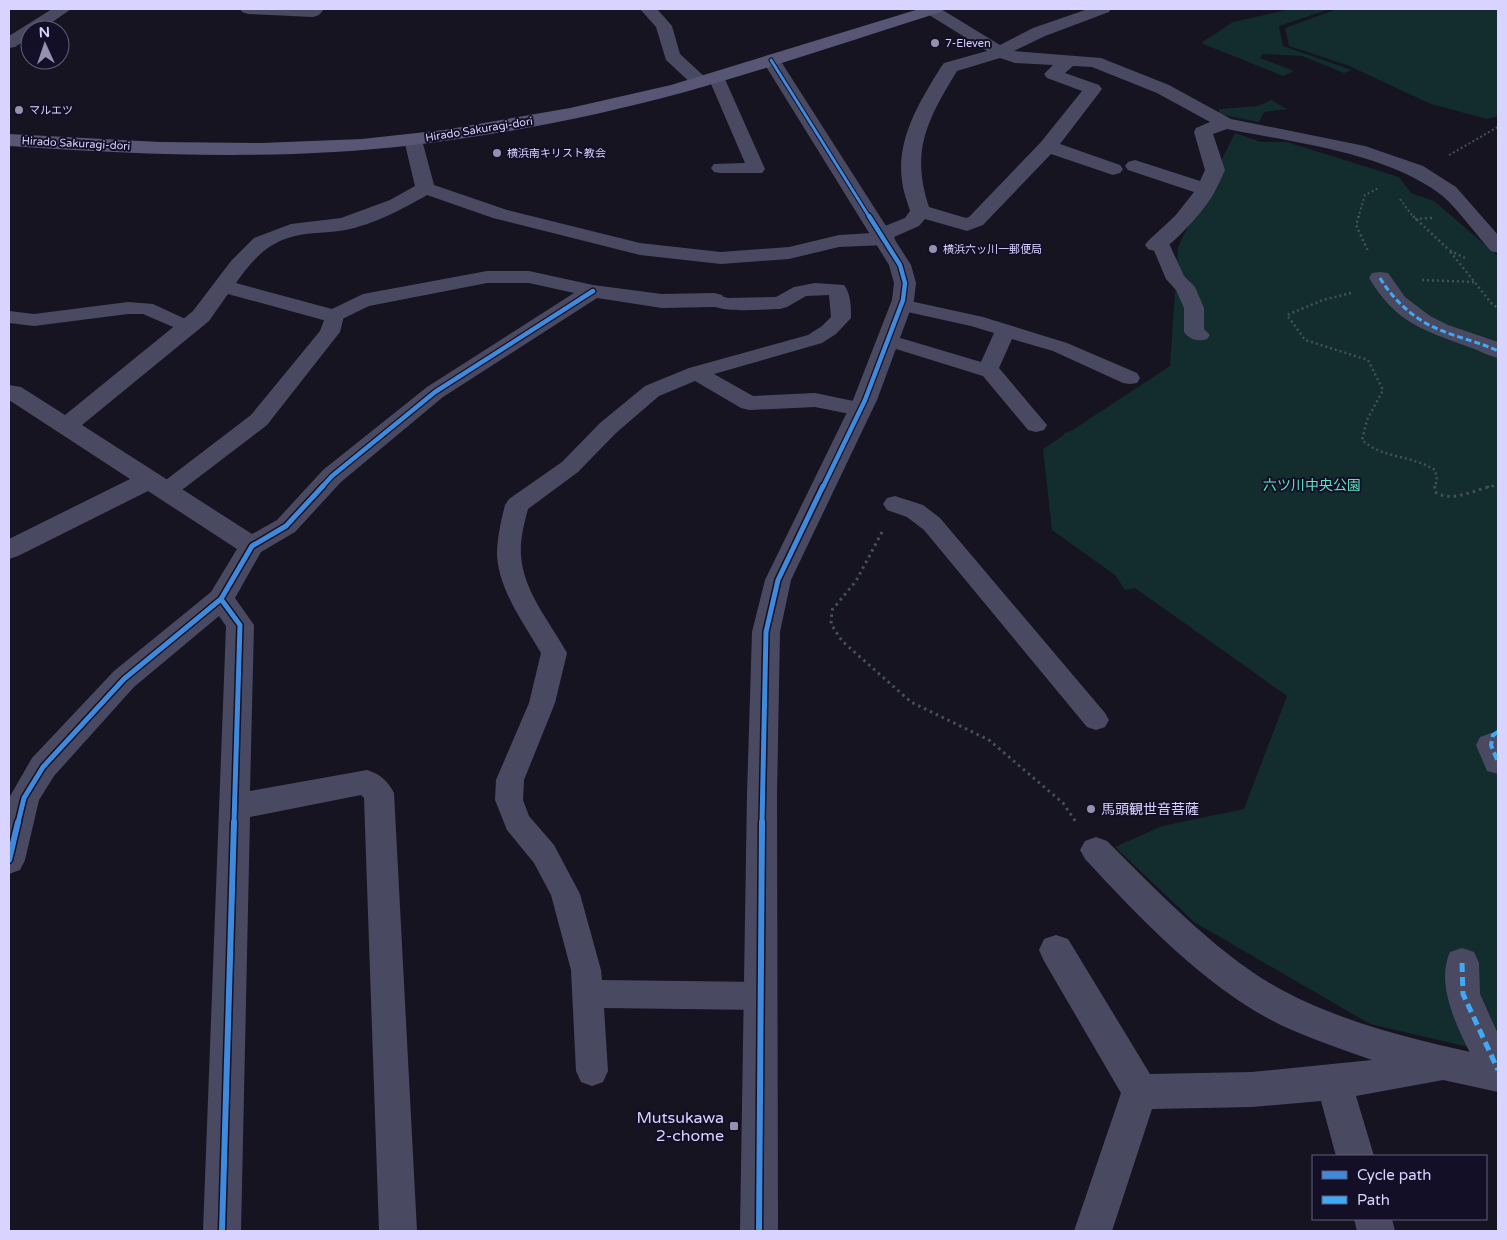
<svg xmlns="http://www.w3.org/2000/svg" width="1507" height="1240" viewBox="0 0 1507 1240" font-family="'Varela Round','Noto Sans JP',sans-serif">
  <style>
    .green { fill: #132c2d }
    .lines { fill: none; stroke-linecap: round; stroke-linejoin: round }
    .path-far2 { stroke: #44505f; stroke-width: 2; stroke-dasharray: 2 2.5; stroke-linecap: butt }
    .path-far1 { stroke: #44505f; stroke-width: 2.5; stroke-dasharray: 2 3; stroke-linecap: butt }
    .path { stroke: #44505f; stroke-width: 3; stroke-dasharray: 2.5 4; stroke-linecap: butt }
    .service { fill: #4a4962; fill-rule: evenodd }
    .pedestrian { fill: #4a4962; fill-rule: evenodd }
    .minor { fill: #4a4962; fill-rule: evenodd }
    .tertiary { fill: #4a4962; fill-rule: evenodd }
    .secondary { fill: #575674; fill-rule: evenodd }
    .quiet-far2 { stroke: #3fa9f5; stroke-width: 3; stroke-dasharray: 6 3; stroke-linecap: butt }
    .quiet-far1 { stroke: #3fa9f5; stroke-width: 4; stroke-dasharray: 8 4; stroke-linecap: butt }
    .quiet { stroke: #3fa9f5; stroke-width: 5; stroke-dasharray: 9 5; stroke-linecap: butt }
    .cycleway-far3-casing { stroke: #130f26; stroke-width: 5 }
    .cycleway-far2-casing { stroke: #130f26; stroke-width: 7 }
    .cycleway-far1-casing { stroke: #130f26; stroke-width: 8 }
    .cycleway-casing { stroke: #130f26; stroke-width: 9 }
    .cycleway-far3 { stroke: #408adc; stroke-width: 3 }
    .cycleway-far2 { stroke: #408adc; stroke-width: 4.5 }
    .cycleway-far1 { stroke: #408adc; stroke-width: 5 }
    .cycleway { stroke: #408adc; stroke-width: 6 }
    .poi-dot { fill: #9591b1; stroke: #130f26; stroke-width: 2 }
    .labels { text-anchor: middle; stroke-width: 4; stroke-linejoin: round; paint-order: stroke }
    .far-poi-label { font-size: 11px; fill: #d9d4ff; stroke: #130f26; text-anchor: start }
    .far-street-label { font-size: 11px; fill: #d9d4ff; stroke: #130f26 }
    .park-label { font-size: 14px; fill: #5fe0c0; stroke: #130f26 }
    .poi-label { font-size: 14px; fill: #d9d4ff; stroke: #130f26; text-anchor: start }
    .near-poi-label { font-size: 16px; fill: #d9d4ff; stroke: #130f26; text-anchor: end }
  </style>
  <rect width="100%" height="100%" fill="#161421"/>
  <g class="green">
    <polygon points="1291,9 1330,9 1279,26 1283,46 1352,70 1344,73 1302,56 1263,54 1260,58 1294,71 1283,76 1201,43 1233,22"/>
    <polygon points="1337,9 1498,9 1498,116 1487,119 1431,104 1347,65 1289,46 1285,28"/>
    <polygon points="1271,100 1287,109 1264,112 1259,122 1219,114 1219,109 1258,106"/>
    <polygon points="1235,133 1261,142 1287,142 1399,177 1411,193 1434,201 1498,256 1498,1054 1370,1024 1194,922 1115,847 1162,826 1244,809 1287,696 1135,588 1125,590 1115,575 1052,530 1043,449 1064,435 1064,433 1071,431 1170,366 1178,247"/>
  </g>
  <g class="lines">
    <g class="path-far2">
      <polyline points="1449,155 1498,127"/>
      <polyline points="1400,199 1414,218"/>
      <polyline points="1358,218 1365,195 1379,188"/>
    </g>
    <g class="path-far1">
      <polyline points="1359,216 1356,225 1368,251"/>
      <polyline points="1413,216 1449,250"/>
      <polyline points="1415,219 1432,218"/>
      <polyline points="1465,258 1449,250 1492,304 1498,308"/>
      <polyline points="1422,280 1474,282"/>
      <path d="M 1351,293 L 1323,300 L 1287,315 L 1305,340 L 1368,360 L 1383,390 L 1367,420 L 1362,440 C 1383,459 1412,455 1435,470 L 1437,480 L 1435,487"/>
      <polyline points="1487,487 1498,485"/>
    </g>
    <g class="path">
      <path d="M 1435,486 L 1434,491 C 1449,504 1475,490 1492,486"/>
      <polyline points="882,532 856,581 832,610 831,624 842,641 911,702 989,740 1063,803 1076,822"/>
    </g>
    <g class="service">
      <polygon points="716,72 722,74 724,77 765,169 762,173 720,173 714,172 711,168 714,164 745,163 708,77 710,74"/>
      <path d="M 1159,235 L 1166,237 L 1184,276 L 1195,287 L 1204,308 L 1204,329 L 1210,335 L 1207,339 C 1198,342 1190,340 1184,332 L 1184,308 L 1176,290 L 1166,279 L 1150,241 L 1152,237 Z"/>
      <path d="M 815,283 L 844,285 C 851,294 851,307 851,318 L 836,334 L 822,343 L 714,374 L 753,396 L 815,393 L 868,404 L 871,409 L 868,414 L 860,416 L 815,407 L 749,410 L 741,408 L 695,381 L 659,396 L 616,433 L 578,472 L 528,509 C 524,524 520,539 521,555 C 523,591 550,622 567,653 L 555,703 L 524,780 L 523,800 L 529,816 L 554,845 L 580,894 L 601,970 L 602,980 L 761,982 L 772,986 L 777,996 L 772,1006 L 761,1010 L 604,1008 L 608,1071 L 603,1082 L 592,1086 L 581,1082 L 576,1071 L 571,970 L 551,895 L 534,863 L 507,830 L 495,800 L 496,780 L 529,703 L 541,653 C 524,623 499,591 497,555 C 497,538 501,521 505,505 L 509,499 L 562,462 L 600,423 L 645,386 L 689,368 L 808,335 L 822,326 L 831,317 L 829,295 L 806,296 L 787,307 L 780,309 C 762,309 715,315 704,300 L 707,296 L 714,294 L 728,298 L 776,297 L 794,287 Z"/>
      <polygon points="901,299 983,317 1067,343 1137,373 1140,378 1137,383 1130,384 1123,383 1053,351 1012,339 999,368 1047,425 1044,430 1036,432 1028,430 983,376 880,344 877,340 880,336 887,334 981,362 994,333 971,326 894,309 891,305 894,301"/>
      <polygon points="128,302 153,304 194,323 197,327 194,331 187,333 143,314 128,314 34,326 9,323 9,311 34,314"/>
      <polygon points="334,310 341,312 344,316 340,332 267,425 174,496 166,499 158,496 155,491 158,486 251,415 320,331 327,312"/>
      <polygon points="895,496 923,505 940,518 1105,713 1109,720 1105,727 1096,730 1087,727 924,530 907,517 887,510 883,504 887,498"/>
    </g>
    <g class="pedestrian">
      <path d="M 1380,272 L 1388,273 L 1405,297 L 1430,316 L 1448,325 L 1498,342 L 1498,358 C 1488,356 1479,350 1469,347 C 1423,330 1396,323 1369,278 L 1372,273 Z"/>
      <polygon points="1491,733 1498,736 1498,774 1487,771 1476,745 1480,737"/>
      <path d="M 1462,948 L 1474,952 L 1479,963 L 1480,994 L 1498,1034 L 1498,1087 L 1485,1082 C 1468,1047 1432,991 1450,952 Z"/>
    </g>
    <g class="minor">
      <polygon points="240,9 324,9 319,15 313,17 248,14 242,12"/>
      <polygon points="640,9 657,9 672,26 680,54 706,78 709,82 706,86 700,87 694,86 666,60 656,27"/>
      <path d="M 925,9 L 941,9 L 1000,45 L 1033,28 L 1088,9 L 1111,9 L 1109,12 L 1045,36 L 1014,51 L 1101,58 L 1169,85 L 1231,119 L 1365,146 L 1423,166 L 1456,187 L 1498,235 L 1498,253 L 1491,251 C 1477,236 1455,205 1440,194 C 1383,152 1296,143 1227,129 L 1213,134 L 1225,170 C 1222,177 1218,185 1215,191 C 1209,205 1177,241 1163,249 C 1158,252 1153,251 1148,249 L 1145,245 L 1148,241 L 1175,216 L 1194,192 L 1128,170 L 1125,166 L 1128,162 L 1135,160 L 1200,181 L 1205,170 L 1194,132 L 1196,128 L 1210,122 L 1157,93 L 1092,67 L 1073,66 L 1065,73 L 1099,85 L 1102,89 L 1060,144 L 1120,165 L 1123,169 L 1120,173 L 1113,175 L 1051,154 L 983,225 L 967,231 L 925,219 L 919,226 L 894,237 L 895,239 L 892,243 L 885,245 L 839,247 L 789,259 L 721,264 L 640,255 L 493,218 L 427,195 C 403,209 372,225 345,230 C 329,233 311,232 295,236 C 268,242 251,261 236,283 L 332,309 L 363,294 L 487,271 L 529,271 L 593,285 L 662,294 L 714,293 L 722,295 L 725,300 L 722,305 L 714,307 L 662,308 L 597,298 L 443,397 L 341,482 L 295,532 L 261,552 L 235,598 L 254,625 L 250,791 L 367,770 C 380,774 388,781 394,793 L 417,1231 L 379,1231 L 364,798 L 361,795 L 250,817 L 241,1231 L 203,1231 L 226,626 L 219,616 L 134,687 L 54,776 L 39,800 L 25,860 L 20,870 L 9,874 L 9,798 L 32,758 L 114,671 L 211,592 L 237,549 L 148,491 L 18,556 L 9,559 L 9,539 L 130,479 L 9,400 L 9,385 L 21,387 L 65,415 L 193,311 L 231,261 L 254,238 L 291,224 L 341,218 L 390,200 L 415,186 L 404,140 L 406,136 L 413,134 L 420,136 L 422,140 L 434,185 L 507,210 L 640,243 L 721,252 L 789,247 L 839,235 L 872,233 L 875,230 L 905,218 L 910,211 C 907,201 903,191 902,181 C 896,139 920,101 941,67 L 944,63 L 987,51 L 926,13 ZM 1000,58 L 1015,63 L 1053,65 L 1044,74 L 1047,78 L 1082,91 L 1041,142 L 969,217 L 966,218 L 929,207 C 910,150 928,119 957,71 ZM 487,283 L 529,283 L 574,293 L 427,387 L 323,470 L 277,520 L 252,534 L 82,425 L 209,321 L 228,294 L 334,323 L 369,306 Z"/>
      <path d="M 1096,837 L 1107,841 C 1157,891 1220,957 1282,990 C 1349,1026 1425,1042 1498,1058 L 1498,1092 L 1443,1080 L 1356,1096 L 1374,1156 L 1336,1156 L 1321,1101 L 1252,1107 L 1152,1109 L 1112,1231 L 1074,1231 L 1121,1093 L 1044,961 L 1039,950 L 1044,939 L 1056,935 L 1068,939 L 1150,1074 L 1252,1072 L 1372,1060 C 1333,1046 1291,1033 1255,1011 C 1191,972 1136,914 1085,859 L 1080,850 L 1085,841 Z"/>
      <polygon points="1354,1219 1392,1219 1395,1231 1357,1231"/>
    </g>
    <g class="tertiary">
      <polygon points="52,9 71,9 41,30 30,30 30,37 15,47 9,48 9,36"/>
      <polygon points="771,55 777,56 780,60 911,265 916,283 914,300 877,400 791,580 780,632 777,794 778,1231 740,1231 747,794 752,632 765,580 853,400 892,300 894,283 889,265 762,60 765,56"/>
    </g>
    <path class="secondary" d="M 919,9 L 943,9 L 941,12 C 856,39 770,68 685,92 C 597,116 505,134 414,145 C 280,161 143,155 9,146 L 9,134 L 160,142 L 261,143 L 362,139 L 444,130 L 570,108 L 671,85 Z"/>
    <path class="quiet-far2" d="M 1380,278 C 1394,301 1415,320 1440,330 C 1459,338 1479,342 1498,351"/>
    <polyline class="quiet-far1" points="1498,732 1493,735 1491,745 1498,762"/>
    <polyline class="quiet" points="1462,963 1463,994 1498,1070"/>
    <defs>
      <polyline id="cycleway-far3" points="771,60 870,218"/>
      <g id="cycleway-far2">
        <polyline points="322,487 332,476 435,392 593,291"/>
        <polyline points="823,487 865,400 903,300 905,283 900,265 869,216"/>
      </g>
      <g id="cycleway-far1">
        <polyline points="221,599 240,625 234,823"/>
        <polyline points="18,823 24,798 43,767 124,679 221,599 252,546 286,526 323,486"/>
        <polyline points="762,823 766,632 778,580 823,486"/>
      </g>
      <g id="cycleway">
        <polyline points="9,860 18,822"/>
        <polyline points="222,1231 234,822"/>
        <polyline points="759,1231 762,822"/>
      </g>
    </defs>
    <use href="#cycleway-far3" class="cycleway-far3-casing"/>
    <use href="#cycleway-far2" class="cycleway-far2-casing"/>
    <use href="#cycleway-far1" class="cycleway-far1-casing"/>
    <use href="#cycleway" class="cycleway-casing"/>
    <use href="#cycleway-far3" class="cycleway-far3"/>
    <use href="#cycleway-far2" class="cycleway-far2"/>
    <use href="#cycleway-far1" class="cycleway-far1"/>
    <use href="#cycleway" class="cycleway"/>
  </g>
  <g class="poi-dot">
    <circle cx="935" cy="43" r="5"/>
    <circle cx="19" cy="110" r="5"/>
    <circle cx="497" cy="153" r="5"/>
    <circle cx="933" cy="249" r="5"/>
    <circle cx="1091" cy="809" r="5"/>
    <rect x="729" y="1121" width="10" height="10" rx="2.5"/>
  </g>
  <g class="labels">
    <g class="far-poi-label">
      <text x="945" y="47">7-Eleven</text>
      <text x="29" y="114">マルエツ</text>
      <text x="507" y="157">横浜南キリスト教会</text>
      <text x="943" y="253">横浜六ッ川一郵便局</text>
    </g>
    <g class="far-street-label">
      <text transform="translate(479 129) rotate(-9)" y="4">Hirado Sakuragi-dori</text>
      <text transform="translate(76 143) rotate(3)" y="4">Hirado Sakuragi-dori</text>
    </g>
    <g class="park-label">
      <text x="1312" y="490">六ツ川中央公園</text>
    </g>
    <g class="poi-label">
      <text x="1101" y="814">馬頭観世音菩薩</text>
    </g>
    <g class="near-poi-label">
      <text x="724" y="1123">Mutsukawa<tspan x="724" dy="18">2-chome</tspan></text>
    </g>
  </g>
  <rect width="1507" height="1240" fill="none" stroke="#d9d4ff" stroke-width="20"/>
  <rect x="1312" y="1155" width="175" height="65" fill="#130f26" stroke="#625e7d"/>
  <rect x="1322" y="1171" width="25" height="8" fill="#408adc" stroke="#625e7d"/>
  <text x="1357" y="1180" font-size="15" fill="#d9d4ff">Cycle path</text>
  <rect x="1322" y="1196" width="25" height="8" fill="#3fa9f5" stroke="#625e7d"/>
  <text x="1357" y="1205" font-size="15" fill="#d9d4ff">Path</text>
  <g transform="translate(45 45) rotate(357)"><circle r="24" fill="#130f26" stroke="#625e7d"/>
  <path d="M0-4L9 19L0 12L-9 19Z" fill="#9591b1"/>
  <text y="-8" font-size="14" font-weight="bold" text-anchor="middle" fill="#d9d4ff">N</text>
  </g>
</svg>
